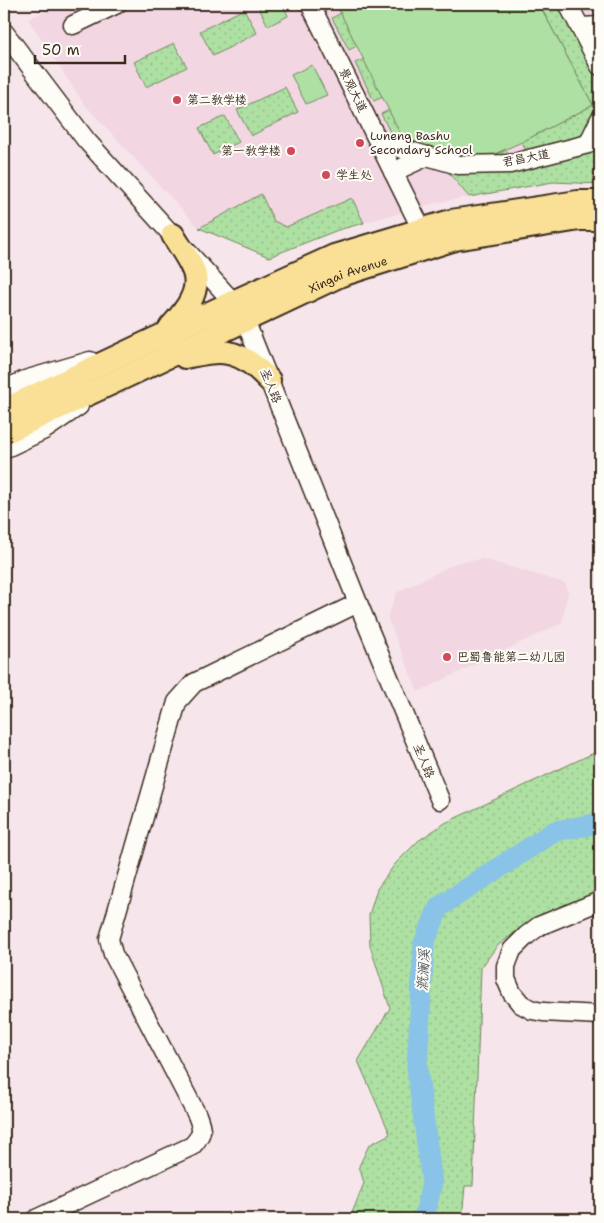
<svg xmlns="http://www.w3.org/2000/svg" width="604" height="1223" viewBox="0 0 604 1223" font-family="'Shantell Sans','LXGW WenKai TC',sans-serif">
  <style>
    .built { fill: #f2d7e3 }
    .park { fill: url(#park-dots); stroke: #748560 }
    .pitch { fill: #ade0a2; stroke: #748560 }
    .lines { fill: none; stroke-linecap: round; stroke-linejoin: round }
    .river { stroke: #89c3e8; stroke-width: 21 }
    .minor-casing { stroke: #3b2a1e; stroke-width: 21 }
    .major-casing { stroke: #3b2a1e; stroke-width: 26 }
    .minor { stroke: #fdfcf7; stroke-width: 18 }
    .major { stroke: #f9e096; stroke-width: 22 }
    .poi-dot { fill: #d1495b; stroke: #fdfcf7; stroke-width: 2 }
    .labels { text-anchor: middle; stroke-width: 4; stroke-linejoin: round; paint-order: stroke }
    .street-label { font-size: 12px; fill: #3b2a1e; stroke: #fdfcf7 }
    .poi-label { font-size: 12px; fill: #3b2a1e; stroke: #fdfcf7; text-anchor: start }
    .water-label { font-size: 14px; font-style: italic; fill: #52585b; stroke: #fdfcf7 }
  </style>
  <defs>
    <pattern id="park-dots" width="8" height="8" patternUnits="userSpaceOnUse" patternTransform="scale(1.25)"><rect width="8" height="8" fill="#ade0a2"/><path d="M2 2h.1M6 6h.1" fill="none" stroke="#96c08b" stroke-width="1.8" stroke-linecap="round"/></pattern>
  </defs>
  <rect width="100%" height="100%" fill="#f6e6eb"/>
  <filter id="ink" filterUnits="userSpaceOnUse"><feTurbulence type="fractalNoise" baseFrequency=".02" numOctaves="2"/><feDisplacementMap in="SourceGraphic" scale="10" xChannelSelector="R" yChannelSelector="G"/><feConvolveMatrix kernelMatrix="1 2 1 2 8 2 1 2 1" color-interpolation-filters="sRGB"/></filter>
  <g filter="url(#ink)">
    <g class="built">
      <polygon points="59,4 600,4 600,184 553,182 436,203 338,230 269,257 199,228 84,104 28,19"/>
      <polygon points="483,559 565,583 568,592 562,623 418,692 387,617 397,592 458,562"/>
    </g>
    <g class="park">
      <polygon points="539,4 560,4 600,81 600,107 585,136 511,161 483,159 506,150 511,158 526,151 522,142 593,105"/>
      <polygon points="244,9 257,33 213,56 200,31"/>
      <polygon points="341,13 357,46 349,50 332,18"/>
      <polygon points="174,43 187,67 146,87 134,62"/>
      <polygon points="364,59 383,97 374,101 355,63"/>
      <polygon points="285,87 298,112 251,136 237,110"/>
      <polygon points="389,110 400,133 423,147 395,142 381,114"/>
      <polygon points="225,116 239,142 213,155 199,128"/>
      <polygon points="600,136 600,184 553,182 469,197 448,172 513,169"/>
      <polygon points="261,194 274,221 286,227 352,198 364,223 338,230 269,257 199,228"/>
      <polygon points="600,750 600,892 541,916 520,929 497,946 481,968 473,1186 465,1186 462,1219 348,1219 350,1218 364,1183 359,1166 369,1145 390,1134 358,1061 390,1008 370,946 369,915 377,889 395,864 418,841 445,823"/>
    </g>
    <g class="pitch">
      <polygon points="257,4 283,4 288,16 268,26"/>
      <polygon points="336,4 539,4 593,105 522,142 483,159 447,154 423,147 400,133"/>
      <polygon points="312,65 327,95 306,104 291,75"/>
    </g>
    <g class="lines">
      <polyline class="river" points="424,1219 432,1183 417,1067 424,943 439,907 555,831 600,823"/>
      <defs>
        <g id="minor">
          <polyline points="310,4 422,230"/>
          <polyline points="568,4 600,66"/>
          <polyline points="73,25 117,4"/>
          <polyline points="580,27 600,26"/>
          <polyline points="4,32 86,140 233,302 245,320 358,603 440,800"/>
          <polyline points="379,142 458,165 510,164 588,144 600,119"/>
          <polyline points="393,172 428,156"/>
          <polyline points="4,390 25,380 90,361"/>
          <polyline points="4,449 44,430 79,406"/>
          <polyline points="600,901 539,926 526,936 512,950 506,966 506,979 512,993 521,1004 532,1010 543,1012 600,1015"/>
          <path d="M 36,1219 L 192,1146 C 203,1134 203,1130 197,1115 L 113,954 L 109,939 L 177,702 L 194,683 L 358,603"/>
        </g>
        <g id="major">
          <path d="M 170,328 C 182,314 199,296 195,276 C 193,264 179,246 173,235"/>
          <path d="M 185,357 C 196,355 208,352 219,352 C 240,352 256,366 269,380"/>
          <polyline points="4,410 233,302 334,256 451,221 578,202 600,202"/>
          <path id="s1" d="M 4,433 L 112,383 L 341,275 L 455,239 L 580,219 L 600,219"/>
        </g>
      </defs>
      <use href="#minor" class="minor-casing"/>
      <use href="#major" class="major-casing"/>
      <use href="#minor" class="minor"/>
      <use href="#major" class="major"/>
    </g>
  </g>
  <g class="poi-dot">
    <circle cx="177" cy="100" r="5"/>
    <circle cx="360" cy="143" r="5"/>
    <circle cx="291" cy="151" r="5"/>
    <circle cx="326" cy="175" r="5"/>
    <circle cx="447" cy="657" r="5"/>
  </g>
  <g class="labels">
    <g class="street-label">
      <text transform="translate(353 90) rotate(64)" y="4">景观大道</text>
      <text transform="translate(526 158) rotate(-11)" y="4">君昌大道</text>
      <text dy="4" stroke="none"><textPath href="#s1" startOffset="379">Xingai Avenue</textPath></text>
      <text transform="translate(271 386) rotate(68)" y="4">圣人路</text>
      <text transform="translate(424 761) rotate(68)" y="4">圣人路</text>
    </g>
    <g class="poi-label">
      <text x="187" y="104">第二教学楼</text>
      <text x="370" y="140">Luneng Bashu<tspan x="370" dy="14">Secondary School</tspan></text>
      <text x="281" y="155" text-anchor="end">第一教学楼</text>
      <text x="336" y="179">学生处</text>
      <text x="457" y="661">巴蜀鲁能第二幼儿园</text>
    </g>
    <g class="water-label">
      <text transform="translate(423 970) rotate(-87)" y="5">溉澜溪</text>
    </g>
  </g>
  <rect width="604" height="1223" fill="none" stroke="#fdfcf7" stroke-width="20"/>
  <rect x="10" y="10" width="584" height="1203" fill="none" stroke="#3b2a1e" stroke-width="2" filter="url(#ink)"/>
  <path d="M35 55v8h90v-8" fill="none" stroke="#3b2a1e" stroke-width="2.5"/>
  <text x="42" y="55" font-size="15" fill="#3b2a1e" stroke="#fdfcf7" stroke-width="4" paint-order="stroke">50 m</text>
</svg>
